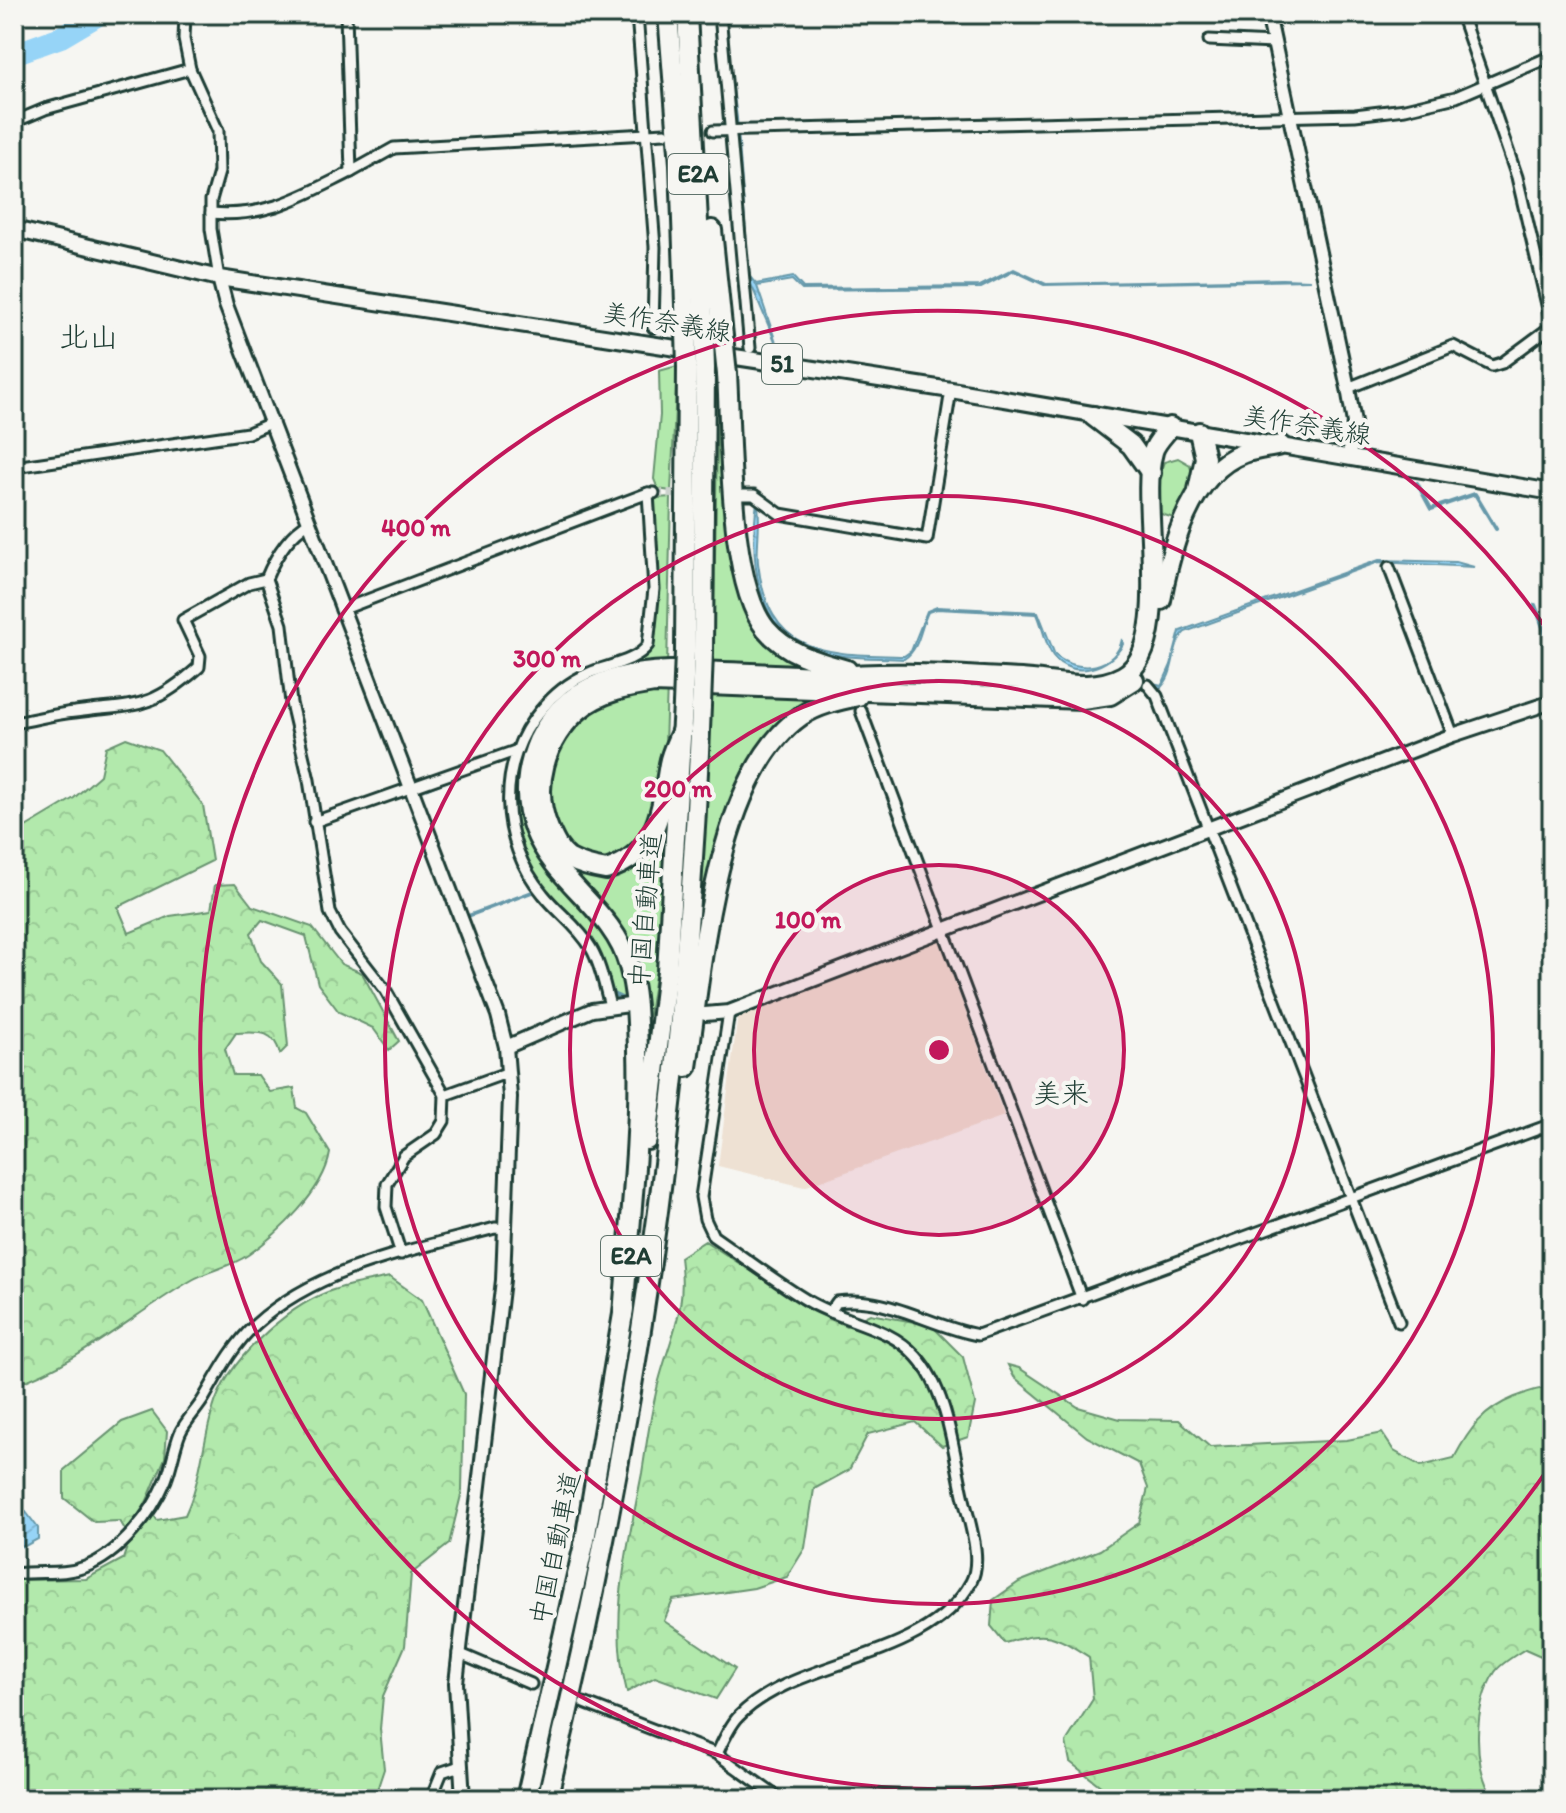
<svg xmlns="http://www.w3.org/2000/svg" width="1566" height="1813" viewBox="0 0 1566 1813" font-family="Itim,'Klee One',sans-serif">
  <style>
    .built { fill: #eee1d3 }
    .grass { fill: #b2e9ac; stroke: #689370; stroke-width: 2 }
    .forest { fill: url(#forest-crowns); stroke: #689370; stroke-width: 2 }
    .water { fill: url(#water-waves); stroke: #6698a9; stroke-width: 2 }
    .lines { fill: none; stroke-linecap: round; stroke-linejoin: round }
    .stream { stroke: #6698a9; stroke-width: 4 }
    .river { stroke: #96d4f7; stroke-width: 22 }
    .minor-tunnel { stroke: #cbd1cc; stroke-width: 9; stroke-dasharray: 9 4.5; stroke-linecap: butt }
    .minor-casing { stroke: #1f3d34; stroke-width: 15 }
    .tertiary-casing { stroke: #1f3d34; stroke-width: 18 }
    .primary-casing { stroke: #1f3d34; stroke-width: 20 }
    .motorway-casing { stroke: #1f3d34; stroke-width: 24 }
    .minor { stroke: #f6f6f2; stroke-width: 9 }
    .tertiary { stroke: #f6f6f2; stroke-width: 12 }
    .primary { stroke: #f6f6f2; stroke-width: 14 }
    .motorway { stroke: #f6f6f2; stroke-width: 18 }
    .motorway-bridge-casing { stroke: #1f3d34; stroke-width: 24; stroke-linecap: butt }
    .motorway-bridge { stroke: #f6f6f2; stroke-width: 18 }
    .ring { fill: none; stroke: #c2185b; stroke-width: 4 }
    .labels { text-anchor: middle; stroke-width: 8; stroke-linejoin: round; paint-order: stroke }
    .shield { fill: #f6f6f2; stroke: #60746d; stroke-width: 2 }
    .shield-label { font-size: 24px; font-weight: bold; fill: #1f3d34 }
    .street-label { font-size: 26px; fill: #1f3d34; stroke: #f6f6f2 }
    .neighbourhood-label { font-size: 28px; fill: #1f3d34; stroke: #f6f6f2 }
    .quarter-label { font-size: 30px; fill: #1f3d34; stroke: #f6f6f2 }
    .centre { fill: #c2185b; stroke: #f6f6f2; stroke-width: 4 }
    .ring-label { font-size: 24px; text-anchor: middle; font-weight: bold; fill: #c2185b; stroke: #f6f6f2; stroke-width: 8; stroke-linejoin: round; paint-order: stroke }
  </style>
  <defs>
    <pattern id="forest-crowns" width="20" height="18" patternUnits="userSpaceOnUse" patternTransform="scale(2)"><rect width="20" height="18" fill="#b2e9ac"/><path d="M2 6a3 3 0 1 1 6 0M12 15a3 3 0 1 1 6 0" fill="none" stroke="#99c995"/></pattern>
    <pattern id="water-waves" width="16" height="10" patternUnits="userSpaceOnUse" patternTransform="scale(2)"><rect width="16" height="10" fill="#96d4f7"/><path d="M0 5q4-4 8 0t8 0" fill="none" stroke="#81b7d4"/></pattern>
  </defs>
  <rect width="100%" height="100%" fill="#f6f6f2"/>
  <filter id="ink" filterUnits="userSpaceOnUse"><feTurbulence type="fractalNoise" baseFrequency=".0125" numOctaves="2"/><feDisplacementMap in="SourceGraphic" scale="16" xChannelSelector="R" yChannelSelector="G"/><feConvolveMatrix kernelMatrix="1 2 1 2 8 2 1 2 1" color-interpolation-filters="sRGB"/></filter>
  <g filter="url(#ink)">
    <polygon class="built" points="939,939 1004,1116 804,1187 718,1166 738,1015"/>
    <g class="grass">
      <polygon points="677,366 671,491 658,489 654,479 660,415 659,371"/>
      <polygon points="718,389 745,602 816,667 713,667"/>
      <path d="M 1178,458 L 1190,465 C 1196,485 1185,501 1177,519 L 1158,513 L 1158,478 L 1164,462 Z"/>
      <path d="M 671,497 L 667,667 L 607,673 L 521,793 L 620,958 L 630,1001 L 617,1001 C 601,987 601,958 591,940 C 579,918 555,907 541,887 C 503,833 500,751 552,703 C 562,694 574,684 586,678 C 606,668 637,666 651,648 L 652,503 L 657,498 Z"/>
      <path d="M 667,688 C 664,738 670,808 633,847 C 627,854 614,858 605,862 L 570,852 L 547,814 L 545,795 L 560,738 L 602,701 Z"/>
      <polygon points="712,689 838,694 760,750 691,999"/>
      <polygon points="668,814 656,970 645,1039 640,987 559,860 597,876"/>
    </g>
    <g class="forest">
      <path d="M 126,738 L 160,750 L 203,805 L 212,861 L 118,907 L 129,933 L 170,916 L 211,910 L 215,885 L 235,884 L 252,906 L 312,927 L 341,964 L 362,973 L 399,1041 L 389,1050 L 373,1028 L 339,1012 L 318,984 L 306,936 L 262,920 L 251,933 L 261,961 L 282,984 L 288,1046 L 280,1054 C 274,1029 258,1032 236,1033 L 225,1049 L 233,1075 L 258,1075 L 270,1092 L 294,1088 L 297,1108 L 306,1113 L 330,1153 C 324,1191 278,1234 248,1255 C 231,1267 209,1270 192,1280 C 133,1314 80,1363 14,1385 L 14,834 L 74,798 L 100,775 L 106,747 Z"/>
      <path d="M 705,1241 L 800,1303 L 846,1326 L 870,1314 L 931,1325 L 963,1357 L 975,1403 L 968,1437 L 942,1446 L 915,1422 L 868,1434 L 849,1470 L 814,1489 L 805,1548 L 787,1577 L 754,1588 L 673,1600 L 664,1621 L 735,1669 L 716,1699 L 655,1677 L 627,1692 C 608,1619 628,1546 642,1473 C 647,1442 651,1408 660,1377 C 673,1330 687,1308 680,1257 Z"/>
      <path d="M 390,1277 L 422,1300 L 464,1394 L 462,1491 L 449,1544 L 411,1574 L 405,1646 L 383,1696 L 380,1729 L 384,1769 L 374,1799 L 14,1799 L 14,1585 L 18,1580 L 86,1579 L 123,1559 L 130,1538 L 120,1521 L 94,1522 L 64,1498 L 64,1470 L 122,1422 L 152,1411 L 167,1431 L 165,1458 L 146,1503 L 157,1520 L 185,1515 C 201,1481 202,1445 213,1409 C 226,1362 285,1308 330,1291 C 349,1284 371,1281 390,1277 Z"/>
      <path d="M 1008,1365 L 1019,1368 L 1078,1407 L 1120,1419 L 1179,1420 L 1210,1447 L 1347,1440 L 1382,1433 L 1394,1451 L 1421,1466 L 1454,1458 C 1470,1428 1483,1410 1515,1397 C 1529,1392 1538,1387 1552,1389 L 1552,1661 L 1525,1649 C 1516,1655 1501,1663 1495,1672 C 1473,1706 1472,1766 1494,1799 L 1117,1799 L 1070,1762 L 1066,1742 L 1093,1699 L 1089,1657 C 1053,1634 1047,1630 1005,1643 L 991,1626 L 993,1600 L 1019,1582 L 1100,1550 L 1139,1523 L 1148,1488 L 1139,1464 L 1087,1437 L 1014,1377 Z"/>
    </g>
    <g class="water">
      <polygon points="723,14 737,118 748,259 750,277 756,284 793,277 803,288 980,286 1014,269 1046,284 1282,279 1310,280 1044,285 1014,271 981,288 802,290 792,280 757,286 778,348 748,277"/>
      <path d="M 757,502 C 762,517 756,545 758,563 C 769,657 826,654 904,656 L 911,651 L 927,611 L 937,607 L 1038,612 L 1055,655 C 1078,675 1117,668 1122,639 L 1123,644 C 1111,668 1072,681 1053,656 C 1045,644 1043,627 1037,614 L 937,609 L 928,612 C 920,628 920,649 904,659 C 874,657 842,659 813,650 C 753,632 750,553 757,502 Z"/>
      <path d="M 1379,560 L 1456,562 L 1474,567 L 1379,562 L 1185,632 C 1169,647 1178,674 1158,690 L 1153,683 L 1162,685 L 1171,665 L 1180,631 Z"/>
      <polygon points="14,1496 38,1528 38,1539 25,1546 14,1547"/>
    </g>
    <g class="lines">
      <g class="stream">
        <polyline points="1417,483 1431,509 1475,494 1496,529"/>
        <polyline points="1535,605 1552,652"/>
        <polyline points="425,789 482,767"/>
        <polyline points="468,916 532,892"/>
        <polyline points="595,946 613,994 626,1000"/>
      </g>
      <polyline class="river" points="14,54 61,37 100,14"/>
      <g class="minor-tunnel">
        <polyline points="654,493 689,494"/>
        <polyline points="531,1684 573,1699"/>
      </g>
      <defs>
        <g id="minor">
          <polyline points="185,14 184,39 190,69 218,131 219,172 211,200 211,229 219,278"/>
          <polyline points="346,14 351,172 394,148 665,133"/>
          <polyline points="637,14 655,247 653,327"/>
          <polyline points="720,14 750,348"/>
          <polyline points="1461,14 1517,177 1552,326"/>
          <polyline points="1209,40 1274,43"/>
          <polyline points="14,122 45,109 190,69"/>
          <polyline points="713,131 1355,115 1405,109 1456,97 1552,56"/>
          <path d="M 211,213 C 267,218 302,196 351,172"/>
          <polyline points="1348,388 1453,346 1492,366 1502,363 1552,326"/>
          <polyline points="14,467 248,433 273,422"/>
          <polyline points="740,495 754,495 780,514 927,539 951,390"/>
          <path d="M 310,522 C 289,534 275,557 266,579 L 282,625 L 291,703 L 309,780 L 330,912 L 340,932 L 386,991 L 445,1095 L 444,1121 L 436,1134 L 404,1156 L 387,1184 L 386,1207 L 401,1254"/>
          <polyline points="1389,567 1453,735"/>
          <polyline points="341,610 648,493 654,493"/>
          <polyline points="1148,685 1157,696 1399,1322"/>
          <polyline points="861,711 1082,1299"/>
          <path d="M 14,723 C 34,720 54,714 75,712 C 136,704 149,711 199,667 L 200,656 L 183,620 L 249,583 L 266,579"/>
          <polyline points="314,822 515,751"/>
          <path d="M 610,1006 C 605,988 601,965 591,948 C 578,926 559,914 543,894 C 499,842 496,762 541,710 C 553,695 571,681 589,673 C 608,665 636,662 648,645 L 654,589 L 648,493"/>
          <polyline points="445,1095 509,1072"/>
          <path d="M 830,1312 L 837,1302 C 887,1295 931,1327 978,1335 L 1552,1124"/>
          <path d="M 14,1574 C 39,1570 61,1576 85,1567 C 120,1554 152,1513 166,1480 C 172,1465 174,1448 180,1433 C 186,1420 197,1410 204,1398 C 219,1372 233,1345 256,1324 C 320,1266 414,1250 495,1228 L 505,1229"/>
          <polyline points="458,1653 531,1684"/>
          <polyline points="584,1703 717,1754 780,1799"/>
          <path d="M 717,1754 C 723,1741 729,1727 738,1717 C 796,1656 928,1663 971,1582 C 983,1559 969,1522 964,1499 C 953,1453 949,1392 916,1356 C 888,1325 843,1322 808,1301 C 776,1282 745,1258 713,1236 L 705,1219 L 701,1197 L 729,1012"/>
          <polyline points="431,1799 442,1772 460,1766"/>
        </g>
        <g id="tertiary">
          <polyline points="1268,14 1348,388 1354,423 1349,456"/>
          <polyline points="219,278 226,305 498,1015 506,1047 510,1097 503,1280 456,1683 463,1799"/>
          <polyline points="705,1014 729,1012 1453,735 1552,702"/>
          <polyline points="506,1047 592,1010 629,1005"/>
        </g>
        <polyline id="primary" points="14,229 219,278 951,390 1552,492"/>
        <g id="motorway">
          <polyline points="668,14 680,164 686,332"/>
          <polyline points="687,14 704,335"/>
          <polyline points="712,230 723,336"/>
          <path d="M 727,374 C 731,436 728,583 766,629 C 787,654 818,662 847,670"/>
          <polyline points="1093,416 1131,445 1151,473"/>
          <polyline points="1198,490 1205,458 1199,432"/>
          <path d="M 1161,600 C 1170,551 1190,472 1244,453 C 1255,449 1268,448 1280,445"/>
          <polyline points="685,652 687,367"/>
          <polyline points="703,652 705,368"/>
          <path d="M 682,729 C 678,740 671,752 669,764 C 661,811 658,854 606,870 C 594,868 581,865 570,859 C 559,852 554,840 549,829 C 531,787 545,739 579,710 C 600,692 628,687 654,683 L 1082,699 L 1110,695 L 1134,680"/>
          <path d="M 687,1067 C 702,969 714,777 801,716 C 817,705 839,700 858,696"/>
          <polyline points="647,1140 667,971 683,705"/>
          <path d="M 623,1316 C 629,1228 641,1139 638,1050 C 637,1022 637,994 629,966 C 614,910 555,883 534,829 C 523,800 526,769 538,741 C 572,667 654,669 723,672 C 759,673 795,675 832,677 C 894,670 959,676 1021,679 C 1055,681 1092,693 1123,676 C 1176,646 1138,503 1153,452 C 1155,443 1165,434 1170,427"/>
          <polyline points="526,1799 585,1540 624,1308"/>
          <path d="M 547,1799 C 635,1441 687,1075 701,706"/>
        </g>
      </defs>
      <use href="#minor" class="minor-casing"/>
      <use href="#tertiary" class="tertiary-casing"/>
      <use href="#primary" class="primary-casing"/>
      <use href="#motorway" class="motorway-casing"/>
      <use href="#minor" class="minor"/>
      <use href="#tertiary" class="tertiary"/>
      <use href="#primary" class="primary"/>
      <use href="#motorway" class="motorway"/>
      <defs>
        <g id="motorway-bridge">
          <polyline points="686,332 687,367"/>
          <polyline points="704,335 705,368"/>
          <polyline points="723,336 727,374"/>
          <polyline points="683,705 685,652"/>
          <polyline points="701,706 703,652"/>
        </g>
      </defs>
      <use href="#motorway-bridge" class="motorway-bridge-casing"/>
      <use href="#motorway-bridge" class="motorway-bridge"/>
    </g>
  </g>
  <circle cx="939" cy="1050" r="185" fill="#c2185b" fill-opacity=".12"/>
  <g class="ring">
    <circle cx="939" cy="1050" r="185"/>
    <circle cx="939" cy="1050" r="369"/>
    <circle cx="939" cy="1050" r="554"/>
    <path d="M1552 1463A739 739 0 1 1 1552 637"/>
  </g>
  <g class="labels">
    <g class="shield">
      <rect x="668" y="154" width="60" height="40" rx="6"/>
      <rect x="762" y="344" width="40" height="40" rx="6"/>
      <rect x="601" y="1236" width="60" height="40" rx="6"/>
    </g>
    <g class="shield-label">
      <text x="698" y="182">E2A</text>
      <text x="782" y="372">51</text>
      <text x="631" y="1264">E2A</text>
    </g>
    <g class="street-label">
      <text transform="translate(667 322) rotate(9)" y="9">美作奈義線</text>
      <text transform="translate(1307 425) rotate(9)" y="9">美作奈義線</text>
      <text transform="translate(645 910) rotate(-85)" y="9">中国自動車道</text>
      <text transform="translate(555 1548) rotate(-78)" y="9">中国自動車道</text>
    </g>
    <g class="neighbourhood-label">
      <text x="1061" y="1103">美来</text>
    </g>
    <g class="quarter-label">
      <text x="89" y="347">北山</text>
    </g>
  </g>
  <circle cx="939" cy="1050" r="12" class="centre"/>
  <g class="ring-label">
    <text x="416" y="536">400 m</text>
    <text x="547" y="667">300 m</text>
    <text x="678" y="797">200 m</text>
    <text x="808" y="928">100 m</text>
  </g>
  <rect width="1566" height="1813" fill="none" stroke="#f6f6f2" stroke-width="48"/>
  <rect x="24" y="24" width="1518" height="1765" fill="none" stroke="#1f3d34" stroke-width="3" filter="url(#ink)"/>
</svg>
